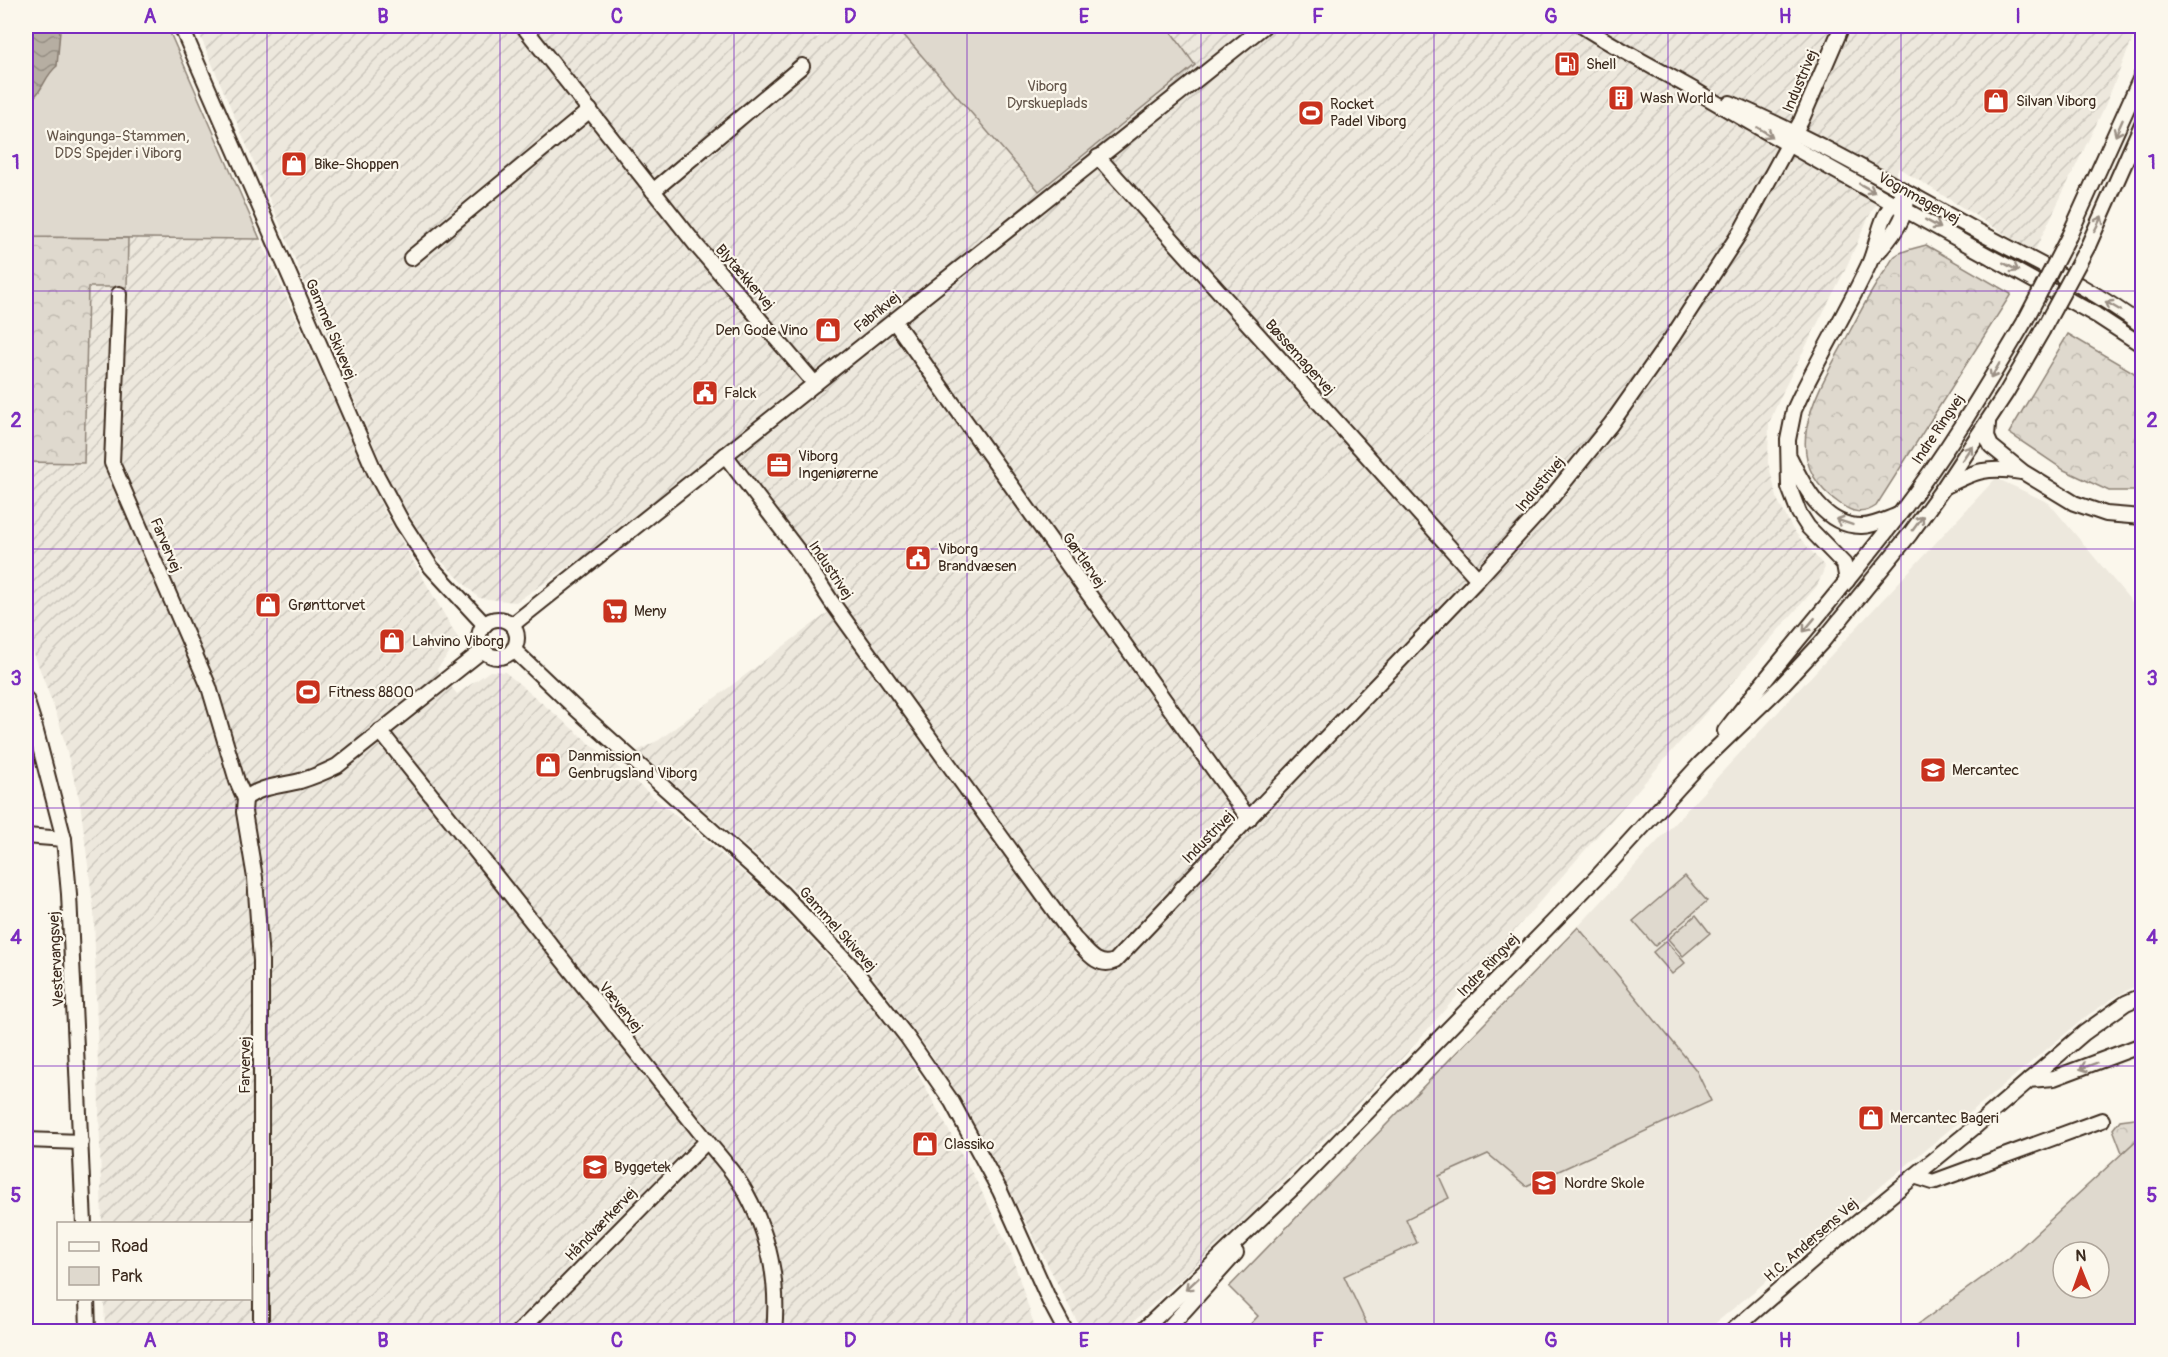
<svg xmlns="http://www.w3.org/2000/svg" width="2168" height="1357" viewBox="0 0 2168 1357" font-family="Pangolin,sans-serif">
  <style>
    .built { fill: #ede8dd }
    .industrial { fill: url(#industrial-furrows) }
    .forest { fill: url(#forest-crowns); stroke: #8d8276; stroke-width: 1.5 }
    .park { fill: #dfd9ce; stroke: #8d8276; stroke-width: 1.5; fill-rule: evenodd }
    .water { fill: url(#water-waves); stroke: #85796d; stroke-width: 1.5 }
    .lines { fill: none; stroke-linecap: round; stroke-linejoin: round }
    .minor-casing { stroke: #3b2a1e; stroke-width: 18 }
    .minor { stroke: #fbf7ec; stroke-width: 14 }
    .minor-bridge-casing { stroke: #3b2a1e; stroke-width: 18; stroke-linecap: butt }
    .minor-bridge { stroke: #fbf7ec; stroke-width: 14 }
    .oneway { stroke: #9b9085 }
    .grid { fill: none; stroke: #7b2cbf; stroke-width: 1.5; stroke-opacity: 0.55 }
    .labels { text-anchor: middle; stroke-width: 4.5; stroke-linejoin: round; paint-order: stroke }
    .poi-label { font-size: 15px; fill: #3b2a1e; stroke: #fbf7ec; text-anchor: start }
    .street-label { font-size: 15px; fill: #3b2a1e; stroke: #fbf7ec }
    .park-label { font-size: 15px; fill: #64564a; stroke: #fbf7ec }
    .neatline { fill: none; stroke: #7b2cbf; stroke-width: 2 }
    .grid-label { font-size: 20px; text-anchor: middle; font-weight: bold; fill: #7b2cbf }
  </style>
  <defs>
    <pattern id="industrial-furrows" width="10" height="10" patternUnits="userSpaceOnUse" patternTransform="scale(1.5)"><rect width="10" height="10" fill="#ede8dd"/><path d="M-1 1l2-2M0 10L10 0M9 11l2-2" fill="none" stroke="#ccc7bd"/></pattern>
    <pattern id="forest-crowns" width="20" height="18" patternUnits="userSpaceOnUse" patternTransform="scale(1.5)"><rect width="20" height="18" fill="#dfd9ce"/><path d="M2 6a3 3 0 1 1 6 0M12 15a3 3 0 1 1 6 0" fill="none" stroke="#c0bab0"/></pattern>
    <pattern id="water-waves" width="16" height="10" patternUnits="userSpaceOnUse" patternTransform="scale(1.5)"><rect width="16" height="10" fill="#b6aea2"/><path d="M0 5q4-4 8 0t8 0" fill="none" stroke="#958e83"/></pattern>
  </defs>
  <rect width="100%" height="100%" fill="#fbf7ec"/>
  <filter id="ink" filterUnits="userSpaceOnUse"><feTurbulence type="fractalNoise" baseFrequency=".0167" numOctaves="2"/><feDisplacementMap in="SourceGraphic" scale="12" xChannelSelector="R" yChannelSelector="G"/><feConvolveMatrix kernelMatrix="1 2 1 2 8 2 1 2 1" color-interpolation-filters="sRGB"/></filter>
  <g filter="url(#ink)">
    <polygon class="built" points="1996,478 2049,503 2142,614 2142,982 2112,999 2088,1015 1706,1331 1248,1332 1264,1318 1249,1280"/>
    <g class="industrial">
      <polygon points="196,26 807,26 817,38 835,26 896,26 1039,191 1194,65 1167,26 2138,26 2104,108 2034,252 1899,168 1869,216 1845,270 1784,389 1769,423 1768,463 1778,501 1793,530 1825,567 1817,586 1406,1054 1253,1213 1122,1332 1082,1331 986,1145 930,1052 868,970 802,896 637,751 659,740 833,609 724,462 516,602 479,598 432,552 390,483"/>
      <polygon points="128,238 260,239 384,511 459,640 437,669 457,694 490,671 505,672 771,896 860,992 905,1050 979,1186 1011,1253 1036,1331 105,1331 104,1299 250,1298 250,1224 102,1223 94,912 80,802 59,721 26,632 26,462 84,463 88,286 126,287"/>
    </g>
    <g class="forest">
      <polygon points="26,237 128,238 127,287 88,287 84,463 26,462"/>
      <path d="M 1926,245 L 2011,294 L 1876,506 C 1863,515 1852,513 1839,503 C 1771,456 1822,385 1850,331 C 1861,311 1871,290 1885,271 C 1888,267 1891,260 1895,256 C 1902,250 1917,248 1926,245 Z"/>
      <polygon points="2068,334 2133,372 2142,382 2142,491 2109,491 2064,470 2009,433"/>
      <polygon points="2142,1117 2142,1176 2126,1163 2113,1129 2120,1120"/>
    </g>
    <g class="park">
      <polygon points="26,26 167,26 260,239 26,237"/>
      <polygon points="896,26 1167,26 1195,65 1039,191"/>
      <polygon points="1685,876 1707,901 1655,946 1633,921"/>
      <polygon points="1696,915 1710,933 1683,956 1668,939"/>
      <polygon points="1578,927 1696,1070 1711,1101 1526,1186 1488,1154 1439,1176 1449,1198 1406,1219 1417,1243 1344,1276 1370,1331 1244,1331 1258,1316 1229,1287"/>
      <polygon points="1666,941 1685,963 1672,974 1653,952"/>
      <path d="M 2142,1135 L 2142,1331 L 1909,1331 L 2008,1259 ZM 2063,1252 L 2099,1252 L 2099,1288 L 2063,1288 Z"/>
    </g>
    <path class="water" d="M 26,26 L 47,28 L 55,26 L 60,31 L 57,66 C 43,77 44,93 26,103 Z"/>
    <g class="lines">
      <defs>
        <g id="minor">
          <polyline points="181,26 375,472 402,522 431,567 485,625"/>
          <polyline points="523,26 696,245 815,384"/>
          <path d="M 1582,26 C 1619,50 1658,69 1696,91 C 1828,169 1962,241 2096,315 L 2142,345"/>
          <path d="M 1730,103 C 1817,140 1898,188 1981,233 C 2035,262 2093,289 2142,326"/>
          <polyline points="1098,157 1478,579"/>
          <polyline points="653,191 802,66"/>
          <polyline points="2069,236 2142,75"/>
          <polyline points="2088,246 2142,124"/>
          <path d="M 1873,257 C 1888,242 1905,222 1907,200"/>
          <polyline points="411,258 590,110"/>
          <polyline points="119,294 112,463 209,687 237,781 245,799"/>
          <polyline points="894,321 1249,819"/>
          <polyline points="1988,423 1987,437 1991,446 2023,472 2074,503 2106,514 2142,517"/>
          <path d="M 725,455 L 799,552 L 831,601 L 1074,938 C 1086,950 1097,969 1115,961 L 1175,898 L 1182,888 L 1478,579 L 1543,508 L 1611,424 L 1673,336 L 1741,231 L 1801,121 L 1842,26"/>
          <path d="M 1790,458 C 1804,487 1824,527 1862,526 C 1874,526 1887,519 1898,515"/>
          <path d="M 1946,486 C 1975,471 1988,466 2021,472"/>
          <path d="M 1847,581 L 1844,564 L 1808,527 L 1799,513 L 1789,487 L 1788,440 L 1794,410 L 1800,397 C 1822,352 1848,309 1869,264 C 1879,242 1879,212 1900,198"/>
          <circle cx="498" cy="638" r="19"/>
          <polyline points="512,625 1264,26"/>
          <polyline points="513,649 574,707 782,893 853,968 907,1037 952,1102 1000,1191 1049,1300 1066,1332"/>
          <polyline points="26,699 34,724 64,839 69,894 84,1224"/>
          <path d="M 380,731 L 707,1141 C 720,1157 736,1174 746,1193 C 769,1235 779,1283 774,1332"/>
          <path d="M 1725,731 C 1781,657 1843,589 1899,515 C 1946,454 1986,387 2025,321"/>
          <polyline points="26,836 64,839"/>
          <polyline points="2029,1080 2054,1078 2142,1045"/>
          <polyline points="26,1140 81,1142"/>
          <polyline points="1914,1176 1933,1182 2102,1120"/>
          <polyline points="87,1298 88,1332"/>
          <path d="M 261,1332 L 261,961 L 255,878 L 244,812 L 245,799 C 260,786 281,786 300,781 C 313,777 325,772 337,766 L 483,650"/>
          <polyline points="519,1332 707,1141"/>
          <polyline points="1141,1332 1295,1186 1597,877 1700,764 1781,686 1822,642 1910,534 1944,487 2006,393 2042,331"/>
          <polyline points="1165,1332 1236,1253"/>
          <polyline points="1731,1332 1846,1232 1977,1125 2084,1033 2126,1003 2142,996"/>
        </g>
      </defs>
      <use href="#minor" class="minor-casing"/>
      <use href="#minor" class="minor"/>
      <defs>
        <g id="minor-bridge">
          <polyline points="2025,321 2069,236"/>
          <polyline points="2042,331 2088,246"/>
        </g>
      </defs>
      <use href="#minor-bridge" class="minor-bridge-casing"/>
      <use href="#minor-bridge" class="minor-bridge"/>
    </g>
    <defs><path id="oneway-shaft" d="M-6 0H5M1.5-3L5.5 0L1.5 3" fill="none" stroke-width="1.6" stroke-linecap="round" stroke-linejoin="round" transform="scale(1.5)"/></defs>
    <g class="oneway">
      <use href="#oneway-shaft" transform="translate(2119 128) rotate(114)"/>
      <use href="#oneway-shaft" transform="translate(1765 132) rotate(31)"/>
      <use href="#oneway-shaft" transform="translate(1867 188) rotate(29)"/>
      <use href="#oneway-shaft" transform="translate(1933 224) rotate(29)"/>
      <use href="#oneway-shaft" transform="translate(2098 224) rotate(-64)"/>
      <use href="#oneway-shaft" transform="translate(2011 267) rotate(29)"/>
      <use href="#oneway-shaft" transform="translate(2113 306) rotate(-150)"/>
      <use href="#oneway-shaft" transform="translate(1995 371) rotate(120)"/>
      <use href="#oneway-shaft" transform="translate(1967 453) rotate(-56)"/>
      <use href="#oneway-shaft" transform="translate(1844 522) rotate(-161)"/>
      <use href="#oneway-shaft" transform="translate(1918 523) rotate(-54)"/>
      <use href="#oneway-shaft" transform="translate(1809 625) rotate(130)"/>
      <use href="#oneway-shaft" transform="translate(2088 1066) rotate(160)"/>
      <use href="#oneway-shaft" transform="translate(1192 1284) rotate(137)"/>
    </g>
  </g>
  <path class="grid" d="M 267,26 L 267,1332M 500,26 L 500,1332M 734,26 L 734,1332M 967,26 L 967,1332M 1201,26 L 1201,1332M 1434,26 L 1434,1332M 1668,26 L 1668,1332M 1901,26 L 1901,1332M 26,291 L 2142,291M 26,549 L 2142,549M 26,808 L 2142,808M 26,1066 L 2142,1066"/>
  <defs>
    <symbol id="fuel-square" viewBox="-11 -11 22 22"><rect x="-9" y="-9" width="18" height="18" rx="4" fill="#c8321e" stroke="#fbf7ec"/><path d="M-5.5-6h7V0h2V4h1.3V-2.5L3-4.5l.8-.8L6-3V5H2.5V1h-1V6h-7ZM-4.2-4.7v3.2H.2V-4.7Z" fill="#fff"/></symbol>
    <symbol id="building-square" viewBox="-11 -11 22 22"><rect x="-9" y="-9" width="18" height="18" rx="4" fill="#c8321e" stroke="#fbf7ec"/><path d="M-4-6H4V6H1V3H-1V6H-4ZM-2.5-4.3h1.7v1.8h-1.7ZM.8-4.3h1.7v1.8H.8ZM-2.5-1h1.7V.8h-1.7ZM.8-1h1.7V.8H.8Z" fill="#fff"/></symbol>
    <symbol id="shop-square" viewBox="-11 -11 22 22"><rect x="-9" y="-9" width="18" height="18" rx="4" fill="#c8321e" stroke="#fbf7ec"/><path d="M-5-2.5h2.3a2.7 3.5 0 0 1 5.4 0H5L5.5 6h-11ZM-1.5-2.5h3a1.5 2.3 0 0 0-3 0Z" fill="#fff"/></symbol>
    <symbol id="stadium-square" viewBox="-11 -11 22 22"><rect x="-9" y="-9" width="18" height="18" rx="4" fill="#c8321e" stroke="#fbf7ec"/><path d="M0-5a6.5 5 0 1 0 0 10a6.5 5 0 1 0 0-10ZM-3.5-1.8h7v3.6h-7Z" fill="#fff"/></symbol>
    <symbol id="civic-square" viewBox="-11 -11 22 22"><rect x="-9" y="-9" width="18" height="18" rx="4" fill="#c8321e" stroke="#fbf7ec"/><path d="M-.6-6.5H3V-4.5H.6V-3L4-1V1h2V6H-6V1h2V-1L-.6-3ZM-1.2 2.5V6h2.4V2.5Z" fill="#fff"/></symbol>
    <symbol id="office-square" viewBox="-11 -11 22 22"><rect x="-9" y="-9" width="18" height="18" rx="4" fill="#c8321e" stroke="#fbf7ec"/><path d="M-6-3h4V-5.5h4V-3h4V5H-6ZM-1-4.5V-3h2v-1.5ZM-6 0V1H6V0Z" fill="#fff"/></symbol>
    <symbol id="supermarket-square" viewBox="-11 -11 22 22"><rect x="-9" y="-9" width="18" height="18" rx="4" fill="#c8321e" stroke="#fbf7ec"/><path d="M-6-5.5h2.5l.6 2H6L4.5 2H-2.5L-4.4-4H-6ZM-1.5 3.2a1.3 1.3 0 1 0 .1 0ZM3 3.2a1.3 1.3 0 1 0 .1 0Z" fill="#fff"/></symbol>
    <symbol id="school-square" viewBox="-11 -11 22 22"><rect x="-9" y="-9" width="18" height="18" rx="4" fill="#c8321e" stroke="#fbf7ec"/><path d="M0-5L7-2L0 1L-7-2ZM-4 1L0 2.5L4 1V4Q0 6-4 4Z" fill="#fff"/></symbol>
  </defs>
  <g fill-rule="evenodd">
    <use href="#fuel-square" x="1552" y="49" width="30" height="30"/>
    <use href="#building-square" x="1606" y="83" width="30" height="30"/>
    <use href="#shop-square" x="1981" y="86" width="30" height="30"/>
    <use href="#stadium-square" x="1296" y="98" width="30" height="30"/>
    <use href="#shop-square" x="279" y="149" width="30" height="30"/>
    <use href="#shop-square" x="813" y="315" width="30" height="30"/>
    <use href="#civic-square" x="690" y="378" width="30" height="30"/>
    <use href="#office-square" x="764" y="450" width="30" height="30"/>
    <use href="#civic-square" x="903" y="543" width="30" height="30"/>
    <use href="#shop-square" x="253" y="590" width="30" height="30"/>
    <use href="#supermarket-square" x="600" y="596" width="30" height="30"/>
    <use href="#shop-square" x="377" y="626" width="30" height="30"/>
    <use href="#stadium-square" x="293" y="677" width="30" height="30"/>
    <use href="#shop-square" x="533" y="750" width="30" height="30"/>
    <use href="#school-square" x="1918" y="755" width="30" height="30"/>
    <use href="#shop-square" x="1856" y="1103" width="30" height="30"/>
    <use href="#shop-square" x="910" y="1129" width="30" height="30"/>
    <use href="#school-square" x="580" y="1152" width="30" height="30"/>
    <use href="#school-square" x="1529" y="1168" width="30" height="30"/>
  </g>
  <g class="labels">
    <g class="poi-label">
      <text x="1586" y="69">Shell</text>
      <text x="1640" y="103">Wash World</text>
      <text x="2016" y="106">Silvan Viborg</text>
      <text x="1330" y="109">Rocket<tspan x="1330" dy="17">Padel Viborg</tspan></text>
      <text x="314" y="169">Bike-Shoppen</text>
      <text x="808" y="335" text-anchor="end">Den Gode Vino</text>
      <text x="724" y="398">Falck</text>
      <text x="798" y="461">Viborg<tspan x="798" dy="17">Ingeniørerne</tspan></text>
      <text x="938" y="554">Viborg<tspan x="938" dy="17">Brandvæsen</tspan></text>
      <text x="288" y="610">Grønttorvet</text>
      <text x="634" y="616">Meny</text>
      <text x="412" y="646">Lahvino Viborg</text>
      <text x="328" y="697">Fitness 8800</text>
      <text x="568" y="761">Danmission<tspan x="568" dy="17">Genbrugsland Viborg</tspan></text>
      <text x="1952" y="775">Mercantec</text>
      <text x="1890" y="1123">Mercantec Bageri</text>
      <text x="944" y="1149">Classiko</text>
      <text x="614" y="1172">Byggetek</text>
      <text x="1564" y="1188">Nordre Skole</text>
    </g>
    <g class="street-label">
      <text transform="translate(1800 81) rotate(-67)" y="5">Industrivej</text>
      <text transform="translate(1919 198) rotate(29)" y="5">Vognmagervej</text>
      <text transform="translate(745 277) rotate(49)" y="5">Blytækkervej</text>
      <text transform="translate(877 312) rotate(-39)" y="5">Fabrikvej</text>
      <text transform="translate(331 329) rotate(67)" y="5">Gammel Skivevej</text>
      <text transform="translate(1300 357) rotate(48)" y="5">Bøssemagervej</text>
      <text transform="translate(1938 429) rotate(-56)" y="5">Indre Ringvej</text>
      <text transform="translate(1540 484) rotate(-50)" y="5">Industrivej</text>
      <text transform="translate(166 545) rotate(67)" y="5">Farvervej</text>
      <text transform="translate(1084 560) rotate(55)" y="5">Gørtlervej</text>
      <text transform="translate(831 570) rotate(56)" y="5">Industrivej</text>
      <text transform="translate(1208 837) rotate(-46)" y="5">Industrivej</text>
      <text transform="translate(838 929) rotate(48)" y="5">Gammel Skivevej</text>
      <text transform="translate(56 959) rotate(-93)" y="5">Vestervangsvej</text>
      <text transform="translate(1488 965) rotate(-46)" y="5">Indre Ringvej</text>
      <text transform="translate(621 1007) rotate(51)" y="5">Vævervej</text>
      <text transform="translate(245 1065) rotate(-90)" y="5">Farvervej</text>
      <text transform="translate(601 1224) rotate(-46)" y="5">Håndværkervej</text>
      <text transform="translate(1811 1240) rotate(-41)" y="5">H.C. Andersens Vej</text>
    </g>
    <g class="park-label">
      <text x="1047" y="91">Viborg<tspan x="1047" dy="17">Dyrskueplads</tspan></text>
      <text x="118" y="141">Waingunga-Stammen,<tspan x="118" dy="17">DDS Spejder i Viborg</tspan></text>
    </g>
  </g>
  <rect width="2168" height="1357" fill="none" stroke="#fbf7ec" stroke-width="66"/>
  <rect x="57" y="1222" width="195" height="78" fill="#fbf7ec" stroke="#aea59a" stroke-width="1.5"/>
  <rect x="69" y="1242" width="30" height="9" fill="#fbf7ec" stroke="#aea59a" stroke-width="1.5"/>
  <text x="111" y="1252" font-size="18" fill="#3b2a1e">Road</text>
  <rect x="69" y="1267" width="30" height="18" fill="#dfd9ce" stroke="#aea59a" stroke-width="1.5"/>
  <text x="111" y="1282" font-size="18" fill="#3b2a1e">Park</text>
  <g transform="translate(2081 1270) rotate(359)"><circle r="28" fill="#fbf7ec" stroke="#aea59a" stroke-width="1.5"/>
  <path d="M0-4.5L10 22L0 15L-10 22Z" fill="#c8321e"/>
  <text y="-9" font-size="16" font-weight="bold" text-anchor="middle" fill="#3b2a1e">N</text>
  </g>
  <rect x="33" y="33" width="2102" height="1291" class="neatline"/>
  <g class="grid-label">
    <text x="150" y="23">A</text>
    <text x="383" y="23">B</text>
    <text x="617" y="23">C</text>
    <text x="850" y="23">D</text>
    <text x="1084" y="23">E</text>
    <text x="1318" y="23">F</text>
    <text x="1551" y="23">G</text>
    <text x="1785" y="23">H</text>
    <text x="2018" y="23">I</text>
    <text x="16" y="169">1</text>
    <text x="2152" y="169">1</text>
    <text x="16" y="427">2</text>
    <text x="2152" y="427">2</text>
    <text x="16" y="685">3</text>
    <text x="2152" y="685">3</text>
    <text x="16" y="944">4</text>
    <text x="2152" y="944">4</text>
    <text x="16" y="1202">5</text>
    <text x="2152" y="1202">5</text>
    <text x="150" y="1347">A</text>
    <text x="383" y="1347">B</text>
    <text x="617" y="1347">C</text>
    <text x="850" y="1347">D</text>
    <text x="1084" y="1347">E</text>
    <text x="1318" y="1347">F</text>
    <text x="1551" y="1347">G</text>
    <text x="1785" y="1347">H</text>
    <text x="2018" y="1347">I</text>
  </g>
</svg>
